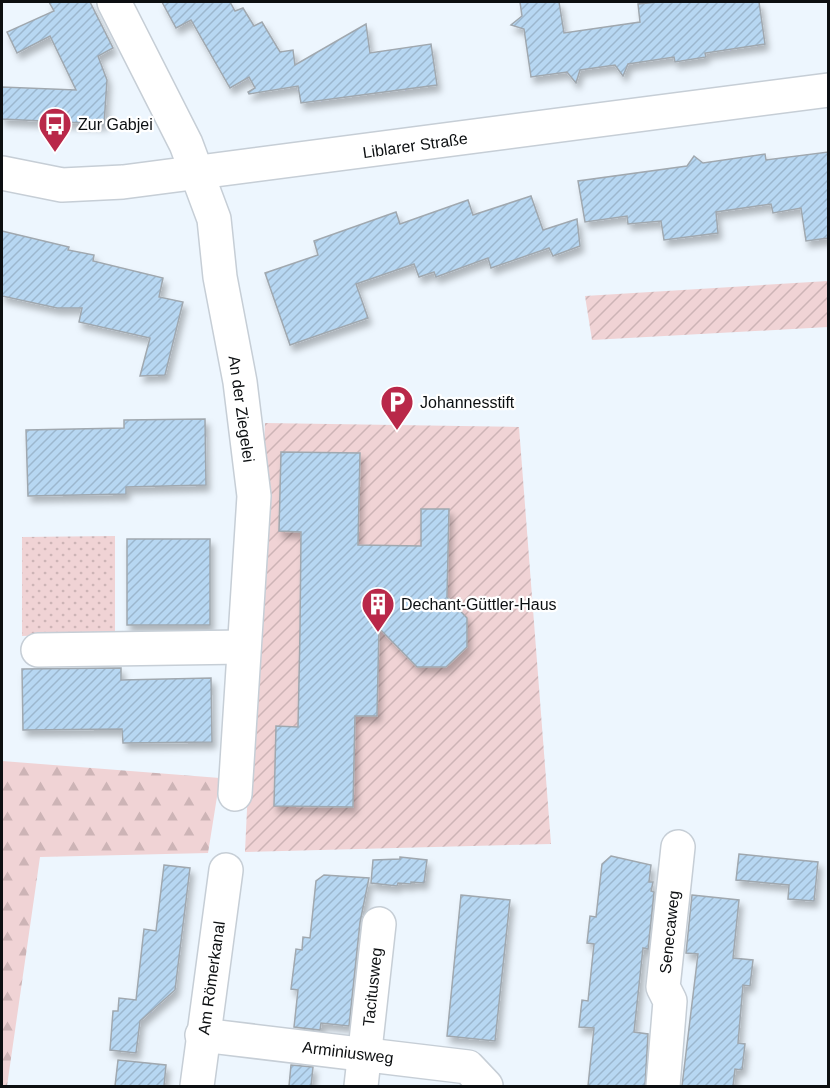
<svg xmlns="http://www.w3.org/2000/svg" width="830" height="1088" viewBox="0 0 830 1088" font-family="Arial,sans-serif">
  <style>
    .grass { fill: url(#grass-dots) }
    .forest { fill: url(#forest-firs) }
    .garden { fill: url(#garden-furrows) }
    .building { fill: url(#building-hatch); stroke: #a0a8af; stroke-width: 1.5; filter: url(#shadow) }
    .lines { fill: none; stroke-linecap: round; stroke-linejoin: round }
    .minor-casing { stroke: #c6ced6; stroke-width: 36 }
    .minor { stroke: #fff; stroke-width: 33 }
    .labels { text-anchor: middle; stroke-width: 4.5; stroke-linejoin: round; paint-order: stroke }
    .poi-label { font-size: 16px; fill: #0c0f11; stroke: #fff; text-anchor: start }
    .street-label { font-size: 16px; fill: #0c0f11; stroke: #fff }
  </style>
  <defs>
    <pattern id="grass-dots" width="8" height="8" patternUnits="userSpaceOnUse" patternTransform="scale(1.5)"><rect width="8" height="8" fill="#f0d3d5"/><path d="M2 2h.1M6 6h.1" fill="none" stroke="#cdb4b6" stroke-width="1.8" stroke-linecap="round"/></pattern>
    <pattern id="forest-firs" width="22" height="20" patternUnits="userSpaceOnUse" patternTransform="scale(1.5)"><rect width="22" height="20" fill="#f0d3d5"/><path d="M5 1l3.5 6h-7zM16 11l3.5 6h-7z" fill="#cdb4b6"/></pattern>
    <pattern id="garden-furrows" width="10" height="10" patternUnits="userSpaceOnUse" patternTransform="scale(1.5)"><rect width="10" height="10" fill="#f0d3d5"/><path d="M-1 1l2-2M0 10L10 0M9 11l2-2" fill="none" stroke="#cdb4b6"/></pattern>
    <pattern id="building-hatch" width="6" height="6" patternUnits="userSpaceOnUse" patternTransform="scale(1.5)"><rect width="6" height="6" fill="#b7d7f2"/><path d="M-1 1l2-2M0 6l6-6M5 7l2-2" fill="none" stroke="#9cb7ce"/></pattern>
    <filter id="shadow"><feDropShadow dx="3.5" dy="6" stdDeviation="3" flood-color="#0004"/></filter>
  </defs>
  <rect width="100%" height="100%" fill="#edf6fe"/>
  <polygon class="grass" points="115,536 115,633 22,636 22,537"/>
  <polygon class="forest" points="2,761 220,778 208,853 40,857 7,1086 2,1086"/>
  <g class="garden">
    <polygon points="828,281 828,327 592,340 585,296"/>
    <polygon points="265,423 519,427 551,844 245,852"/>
  </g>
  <g class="building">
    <polygon points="49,2 90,2 113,48 98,56 107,80 104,124 2,119 2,87 76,90 50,36 17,53 7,32 54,11"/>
    <polygon points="162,2 230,2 235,11 243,8 254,26 262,22 280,52 293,50 295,65 366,24 370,53 431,44 437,85 301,103 298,86 249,94 248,92 255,88 249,77 230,88 191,20 176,28"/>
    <polygon points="520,2 559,2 564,33 640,22 638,4 658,2 759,2 765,44 705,53 706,57 675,62 674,57 628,64 623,76 615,65 580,70 576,83 567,72 531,77 524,29 511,25 522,16"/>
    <polygon points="828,152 828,238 806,241 801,208 773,213 771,204 716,212 718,233 664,240 661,221 628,224 627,216 585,222 578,181 687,166 694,156 703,163 765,154 766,160"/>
    <polygon points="531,196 543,230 577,219 580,246 553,256 549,248 491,268 488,258 436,277 434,272 419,277 414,264 356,284 368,318 290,345 265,273 318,255 314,241 396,212 400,224 468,200 473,215"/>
    <polygon points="2,231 69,247 68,250 94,255 93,261 163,278 159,297 183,302 165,375 140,376 150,338 79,322 82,308 57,308 2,296"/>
    <polygon points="205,419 206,485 126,487 126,494 28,496 26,430 124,428 124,420"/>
    <polygon points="281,452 360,453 358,545 421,546 421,509 449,509 447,597 467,618 467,647 446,667 417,667 379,628 377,716 355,716 353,807 274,806 276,726 298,727 300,632 301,532 279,531"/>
    <rect x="127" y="539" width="83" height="86"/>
    <polygon points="121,668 121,680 211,678 212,742 123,743 122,729 23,730 22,669"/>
    <polygon points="739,854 818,862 814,901 788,899 789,885 736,880"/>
    <polygon points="611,856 651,865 649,882 653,882 651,891 654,892 648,949 643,948 634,1032 648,1034 645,1086 588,1086 594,1028 579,1027 582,1000 588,1001 594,944 587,943 590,916 596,917 602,864"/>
    <polygon points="400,857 427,860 424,883 411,882 411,884 398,883 397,886 371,883 373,860 400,859"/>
    <polygon points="164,865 190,868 175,990 140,1021 136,1053 110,1050 113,1011 118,1011 119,998 136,1000 144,929 156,931"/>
    <polygon points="324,875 369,878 360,922 349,1026 321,1023 320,1030 294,1027 298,990 291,989 296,949 302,950 303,937 310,938 316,881"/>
    <polygon points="461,895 510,900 495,1041 447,1036"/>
    <polygon points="692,895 739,900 733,958 753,960 750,986 743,985 738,1043 745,1044 742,1070 735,1069 733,1086 682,1086 698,954 686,953"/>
    <polygon points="118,1060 166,1065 164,1086 115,1086"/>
    <polygon points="291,1065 313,1067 311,1086 289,1086"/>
  </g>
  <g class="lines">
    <defs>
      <g id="minor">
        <polyline points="114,2 186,144 214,219 220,277 240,382 254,496 235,794"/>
        <polyline points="2,173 62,185 123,182 828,90"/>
        <polyline points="38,650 244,647"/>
        <polyline points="202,1035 468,1067 486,1086"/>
        <polyline points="197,1086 226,870"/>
        <polyline points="361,1086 379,924"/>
        <polyline points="663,1086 670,1001 663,987 678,847"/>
      </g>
    </defs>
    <use href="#minor" class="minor-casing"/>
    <use href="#minor" class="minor"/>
  </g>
  <defs>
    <symbol id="bus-pin" viewBox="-11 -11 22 30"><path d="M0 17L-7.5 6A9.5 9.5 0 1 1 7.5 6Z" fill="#b92849" stroke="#fff"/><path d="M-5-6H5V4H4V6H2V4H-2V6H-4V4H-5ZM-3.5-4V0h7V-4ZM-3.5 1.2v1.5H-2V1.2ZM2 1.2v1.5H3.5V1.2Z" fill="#fff"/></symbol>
    <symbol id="parking-pin" viewBox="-11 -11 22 30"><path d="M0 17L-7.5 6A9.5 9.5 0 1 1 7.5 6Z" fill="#b92849" stroke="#fff"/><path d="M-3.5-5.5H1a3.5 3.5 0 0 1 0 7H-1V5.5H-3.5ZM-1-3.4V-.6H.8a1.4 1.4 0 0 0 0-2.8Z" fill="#fff"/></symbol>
    <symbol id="building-pin" viewBox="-11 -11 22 30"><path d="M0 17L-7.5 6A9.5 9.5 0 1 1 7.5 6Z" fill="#b92849" stroke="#fff"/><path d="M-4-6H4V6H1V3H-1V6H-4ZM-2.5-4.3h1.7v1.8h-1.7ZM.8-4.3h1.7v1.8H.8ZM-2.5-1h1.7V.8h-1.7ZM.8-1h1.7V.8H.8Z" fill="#fff"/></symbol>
  </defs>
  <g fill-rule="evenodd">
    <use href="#bus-pin" x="36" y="105" width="38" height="52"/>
    <use href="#parking-pin" x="378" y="383" width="38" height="52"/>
    <use href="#building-pin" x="359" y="585" width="38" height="52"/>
  </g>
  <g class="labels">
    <g class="poi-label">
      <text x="78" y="130">Zur Gabjei</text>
      <text x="420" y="408">Johannesstift</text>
      <text x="401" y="610">Dechant-Güttler-Haus</text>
    </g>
    <g class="street-label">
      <text transform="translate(415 145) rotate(-8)" y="6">Liblarer Straße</text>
      <text transform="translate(242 409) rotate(82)" y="6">An der Ziegelei</text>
      <text transform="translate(669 932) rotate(-84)" y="6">Senecaweg</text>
      <text transform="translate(211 978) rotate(-82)" y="6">Am Römerkanal</text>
      <text transform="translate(372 987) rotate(-84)" y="6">Tacitusweg</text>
      <text transform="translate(348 1052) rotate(7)" y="6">Arminiusweg</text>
    </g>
  </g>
  <rect width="830" height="1088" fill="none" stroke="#0c0f11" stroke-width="6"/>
</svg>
